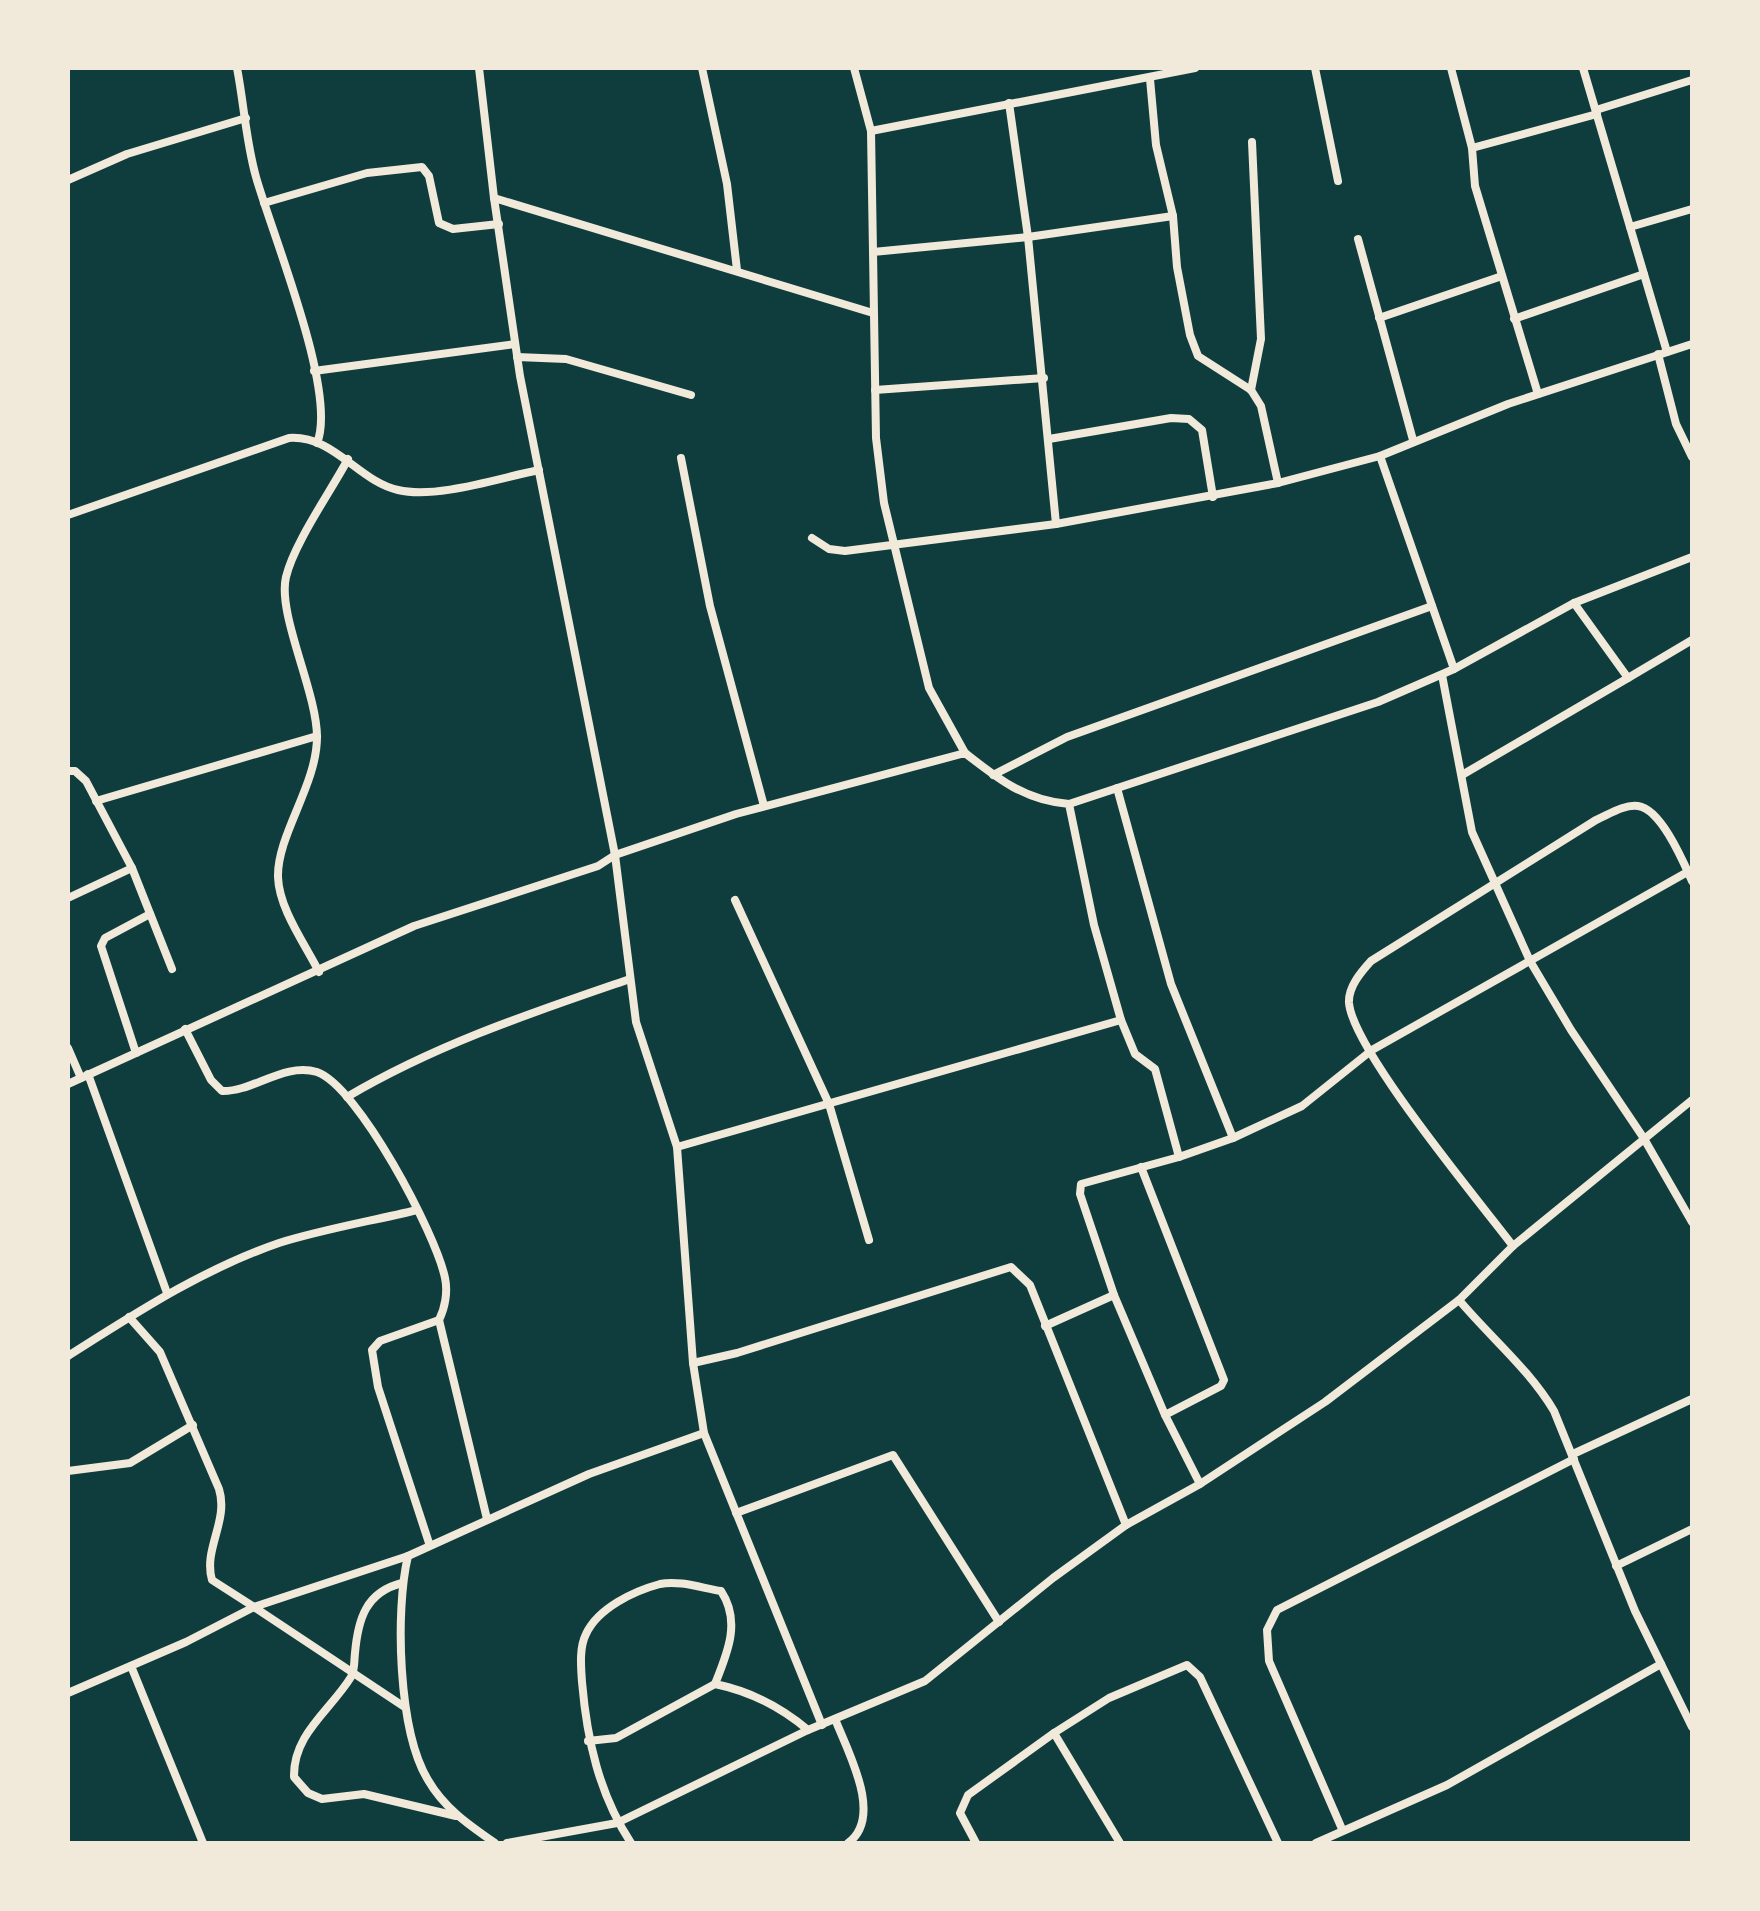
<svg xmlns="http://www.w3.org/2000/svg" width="1760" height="1911" viewBox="0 0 1760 1911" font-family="Quicksand,sans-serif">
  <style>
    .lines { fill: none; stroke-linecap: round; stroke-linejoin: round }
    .minor { stroke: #f1e9da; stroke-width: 8 }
  </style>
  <rect width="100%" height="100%" fill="#0f3d3e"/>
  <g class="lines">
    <g class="minor">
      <path d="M 237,68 C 244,104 246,142 256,177 C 272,234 338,393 317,443"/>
      <polyline points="479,68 494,198 520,376 615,855 636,1022 677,1147"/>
      <polyline points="702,68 727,184 737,270"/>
      <polyline points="854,68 871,131 1195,68"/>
      <polyline points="1315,68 1338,181"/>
      <polyline points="1451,68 1472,148 1475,186 1538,394"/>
      <polyline points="1583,68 1667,352"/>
      <polyline points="1150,79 1156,145 1173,216 1177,267 1190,335 1198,356 1251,390 1261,406 1278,483 1380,456 1508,404 1692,344"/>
      <polyline points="1009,103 1028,237 1056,524"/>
      <polyline points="1596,110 1692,80"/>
      <polyline points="871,131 873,252"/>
      <polyline points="1472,148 1597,114"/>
      <polyline points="68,180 127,154 246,118"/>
      <polyline points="494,198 873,313"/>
      <polyline points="264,203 367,173 422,167 429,176 439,223 453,229 499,224"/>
      <polyline points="1630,227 1692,209"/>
      <polyline points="1358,239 1413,440"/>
      <polyline points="1379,318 1502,276"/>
      <polyline points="1514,319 1644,274"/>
      <polyline points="1658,354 1676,424 1692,457"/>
      <polyline points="517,357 566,359 691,395"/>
      <polyline points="314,371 515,344"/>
      <polyline points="875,390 1044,378"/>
      <polyline points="1251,390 1261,339 1252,142"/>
      <polyline points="1049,439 1171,418 1189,419 1202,430 1213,497"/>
      <polyline points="1380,456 1454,669"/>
      <polyline points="681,458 710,606 764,806"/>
      <path d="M 68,515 L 289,438 C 334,435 358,481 398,490 C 437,499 499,478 539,470"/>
      <polyline points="812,538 829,549 845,551 1056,524 1278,483"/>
      <polyline points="1574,603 1628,678 1692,640"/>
      <polyline points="1442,675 1472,832 1530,961 1571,1030 1643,1137 1692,1222"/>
      <polyline points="965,753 929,688 884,503 876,438 873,252 1028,237 1173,216"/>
      <polyline points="68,771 75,771 86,781 132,868 172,969"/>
      <polyline points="993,775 1067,737 1432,606"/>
      <polyline points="1462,775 1628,678"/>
      <polyline points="1117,788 1171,984 1233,1138"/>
      <polyline points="96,801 317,736"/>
      <polyline points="1069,804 1378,702 1454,669 1574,603 1692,557"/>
      <polyline points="68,898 132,868"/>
      <polyline points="735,900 829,1104 869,1240"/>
      <path d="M 319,972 C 305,944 279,909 278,877 C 277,835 317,785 317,737 C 317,692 277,614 286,577 C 294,543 331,491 348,459"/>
      <path d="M 185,1029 L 211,1080 L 222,1091 C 253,1092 284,1062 317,1072 C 358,1086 436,1234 445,1278 C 448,1292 445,1308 439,1320 L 380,1341 L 372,1350 L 378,1387 L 429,1543"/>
      <polyline points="68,1048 81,1078"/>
      <polyline points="136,1053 101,946 105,938 150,914"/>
      <polyline points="88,1074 167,1293"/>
      <path d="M 68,1084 L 414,926 L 598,866 L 615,855 L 736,814 L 965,753 C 998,779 1026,801 1069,804 L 1094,925 L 1121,1020 L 1135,1054 L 1155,1069 L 1179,1157 L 1081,1184 L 1080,1194 L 1114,1295 L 1045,1326"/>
      <path d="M 347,1097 C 437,1044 531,1013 630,979"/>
      <polyline points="1179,1157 1233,1138 1302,1106 1372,1050 1691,870"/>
      <polyline points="1141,1167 1224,1380 1221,1386 1165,1415"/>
      <path d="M 1513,1246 C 1479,1201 1353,1050 1349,1003 C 1348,987 1361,972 1371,961 L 1596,820 C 1608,815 1624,804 1638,806 C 1661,809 1683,861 1692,881"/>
      <polyline points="1114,1295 1165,1415 1200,1484"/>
      <path d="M 1459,1300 C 1491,1338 1529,1369 1554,1411 L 1635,1611 L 1692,1727"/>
      <path d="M 129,1317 L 160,1352 L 219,1489 C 229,1521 203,1549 212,1580 L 254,1607"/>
      <polyline points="439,1320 487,1519"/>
      <path d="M 68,1356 C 136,1313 203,1269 279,1243 C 324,1229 372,1221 417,1210"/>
      <polyline points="693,1363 737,1353 1011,1267 1030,1285 1126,1525"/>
      <polyline points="1573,1454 1692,1399"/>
      <polyline points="68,1471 130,1463 193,1425"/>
      <polyline points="736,1513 893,1455 999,1622"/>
      <path d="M 408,1556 C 395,1610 398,1731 428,1780 C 444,1808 469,1825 495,1843"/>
      <polyline points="1616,1566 1692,1529"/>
      <path d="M 402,1583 C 366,1592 358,1619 355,1653 C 354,1661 355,1670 351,1677 C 330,1711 293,1734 294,1777 L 308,1793 L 322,1799 L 364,1794 L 456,1816"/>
      <polyline points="131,1666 203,1843"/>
      <polyline points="68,1693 186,1642 254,1607"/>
      <polyline points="403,1706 254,1607 408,1556 589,1474 704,1433"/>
      <path d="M 835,1719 C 848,1752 884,1817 848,1843"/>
      <polyline points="822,1725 704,1433 693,1363 677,1147 1121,1020"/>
      <polyline points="588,1741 616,1738 715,1684"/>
      <polyline points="1342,1829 1269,1661 1267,1630 1277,1610 1574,1459"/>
      <polyline points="507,1843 617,1823 808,1730 925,1681 1053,1578 1126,1525 1200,1484 1325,1402 1459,1300 1513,1246 1692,1100"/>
      <path d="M 631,1843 C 599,1794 587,1740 582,1682 C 581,1667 579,1648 586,1634 C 598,1608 634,1591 660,1584 C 679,1580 702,1588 721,1591 C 741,1621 728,1652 715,1684 C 749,1691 782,1708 808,1730"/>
      <polyline points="976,1843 960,1813 968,1795 1054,1733"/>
      <polyline points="1120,1843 1054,1733 1109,1698 1187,1665 1200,1677 1278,1843"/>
      <polyline points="1316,1843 1447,1785 1661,1664"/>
    </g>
  </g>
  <rect width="1760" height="1911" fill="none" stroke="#f1e9da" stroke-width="140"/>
</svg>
